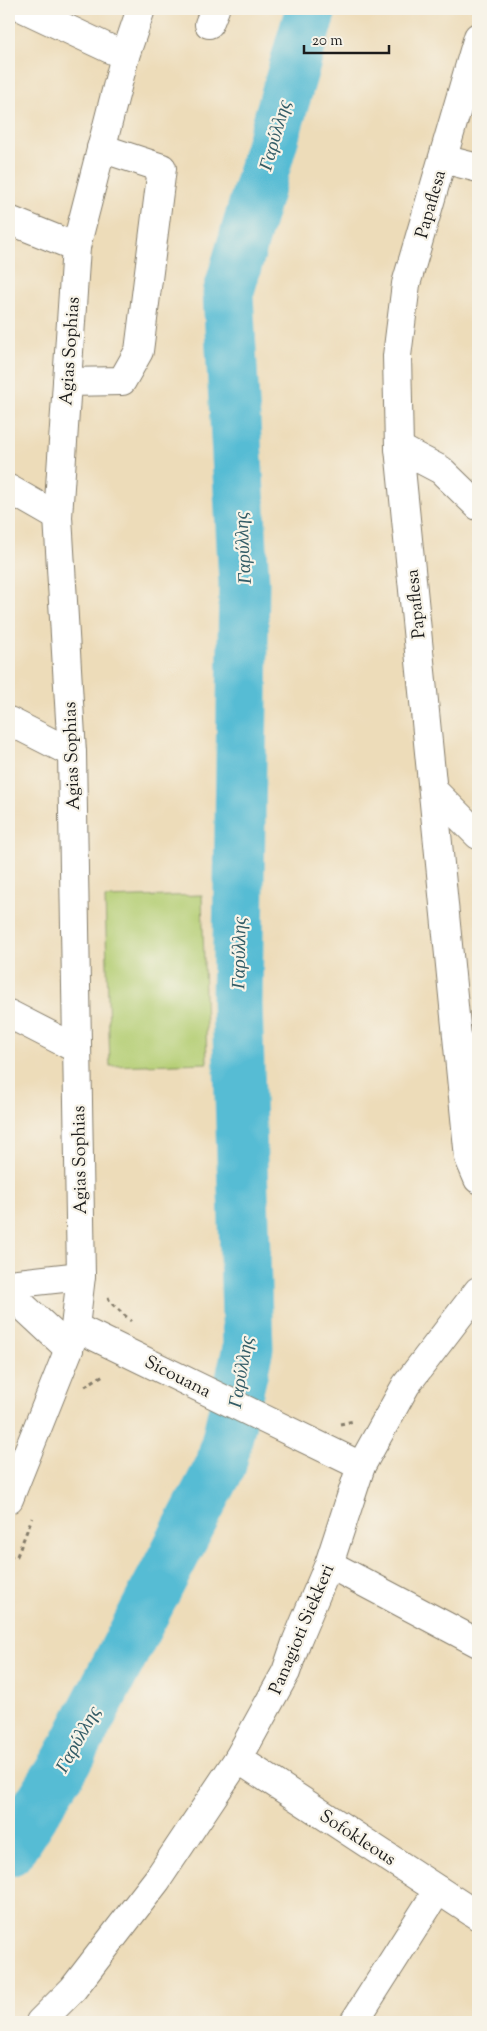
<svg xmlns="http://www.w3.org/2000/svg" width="487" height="2031" viewBox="0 0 487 2031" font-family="'Sorts Mill Goudy',serif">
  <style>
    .green { fill: #b4ce73; stroke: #687548 }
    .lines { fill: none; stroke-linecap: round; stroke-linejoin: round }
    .river { stroke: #56bcd4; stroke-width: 51 }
    .minor-casing { stroke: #847c6a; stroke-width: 30 }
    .path { stroke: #847c6a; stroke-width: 3; stroke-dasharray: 4 4; stroke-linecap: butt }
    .minor { stroke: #fff; stroke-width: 28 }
    .labels { text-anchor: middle; stroke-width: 4.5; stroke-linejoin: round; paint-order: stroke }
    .street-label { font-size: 18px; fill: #1c1c1c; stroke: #f7f3e8 }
    .water-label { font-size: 19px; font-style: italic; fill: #335c66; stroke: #f7f3e8 }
  </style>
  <rect width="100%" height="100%" fill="#f7f3e8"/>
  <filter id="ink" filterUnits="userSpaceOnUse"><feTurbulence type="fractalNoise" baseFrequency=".02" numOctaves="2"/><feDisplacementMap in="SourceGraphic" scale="10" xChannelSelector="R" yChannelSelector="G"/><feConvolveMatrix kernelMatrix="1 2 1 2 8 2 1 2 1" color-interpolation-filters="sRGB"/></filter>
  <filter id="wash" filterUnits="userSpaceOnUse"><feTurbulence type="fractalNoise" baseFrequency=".0096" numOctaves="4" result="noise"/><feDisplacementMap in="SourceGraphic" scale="20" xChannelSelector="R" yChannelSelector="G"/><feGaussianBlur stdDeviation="1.12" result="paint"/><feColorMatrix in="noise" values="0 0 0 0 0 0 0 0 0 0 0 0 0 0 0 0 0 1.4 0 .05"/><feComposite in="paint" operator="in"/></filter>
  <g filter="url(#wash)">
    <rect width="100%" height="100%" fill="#eddcb9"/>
    <polygon class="green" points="202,895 207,1063 110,1066 105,898"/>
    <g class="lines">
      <polyline class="river" points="9,1851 67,1761 221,1465 248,1348 237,1003 244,583 228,294 311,9"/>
    </g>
  </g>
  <g filter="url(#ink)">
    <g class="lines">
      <defs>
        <g id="minor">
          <polyline points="25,9 125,56"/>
          <polyline points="209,24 215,9"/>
          <polyline points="478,37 406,284 397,356 399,448 469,1158 478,1179"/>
          <polyline points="443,159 478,168"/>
          <polyline points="9,220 76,247"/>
          <polyline points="67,382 122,381 139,351 162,168 101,148"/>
          <polyline points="399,448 441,470 478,506"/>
          <polyline points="9,489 58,517"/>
          <polyline points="9,721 72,753"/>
          <polyline points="433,790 478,835"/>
          <polyline points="9,1014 77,1049"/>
          <polyline points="9,1284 81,1276"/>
          <polyline points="9,1293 69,1349"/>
          <polyline points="75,1327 361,1466"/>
          <polyline points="9,1499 69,1349 75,1327 81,1276 72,753 58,517 76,247 125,56 141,9"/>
          <polyline points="329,1564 478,1643"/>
          <polyline points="238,1759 478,1916"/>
          <polyline points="40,2022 73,1989 157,1880 238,1759 286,1672 297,1640 329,1564 361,1466 406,1385 478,1291"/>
          <polyline points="354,2022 438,1890"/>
        </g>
      </defs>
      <use href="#minor" class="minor-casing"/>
      <g class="path">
        <polyline points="108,1297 110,1302 131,1321"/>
        <polyline points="85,1386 105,1374"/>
        <polyline points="340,1424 354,1421"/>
        <polyline points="9,1557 17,1556 32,1518"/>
      </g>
      <use href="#minor" class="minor"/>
    </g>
  </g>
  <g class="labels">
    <g class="street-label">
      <text transform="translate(430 204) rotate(-74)" y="6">Papaflesa</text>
      <text transform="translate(69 351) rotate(-86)" y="6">Agias Sophias</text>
      <text transform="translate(415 604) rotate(-96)" y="6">Papaflesa</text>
      <text transform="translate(71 756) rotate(-92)" y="6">Agias Sophias</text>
      <text transform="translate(79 1160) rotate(-91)" y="6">Agias Sophias</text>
      <text transform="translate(178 1376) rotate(27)" y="6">Sicouana</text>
      <text transform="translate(301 1629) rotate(-67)" y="6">Panagioti Siekkeri</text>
      <text transform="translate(358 1837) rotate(33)" y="6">Sofokleous</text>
    </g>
    <g class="water-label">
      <text transform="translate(274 135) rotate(-74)" y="7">Γαρύλλης</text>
      <text transform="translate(242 548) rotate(-93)" y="7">Γαρύλλης</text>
      <text transform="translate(238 953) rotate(-89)" y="7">Γαρύλλης</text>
      <text transform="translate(240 1372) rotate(-80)" y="7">Γαρύλλης</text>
      <text transform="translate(77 1739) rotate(-61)" y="7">Γαρύλλης</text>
    </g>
  </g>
  <rect width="487" height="2031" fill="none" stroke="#f7f3e8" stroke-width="30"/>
  <path d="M304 45v8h85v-8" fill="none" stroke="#1c1c1c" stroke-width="2.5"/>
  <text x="312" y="45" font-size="15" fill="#1c1c1c" stroke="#f7f3e8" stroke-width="4" paint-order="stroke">20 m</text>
</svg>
